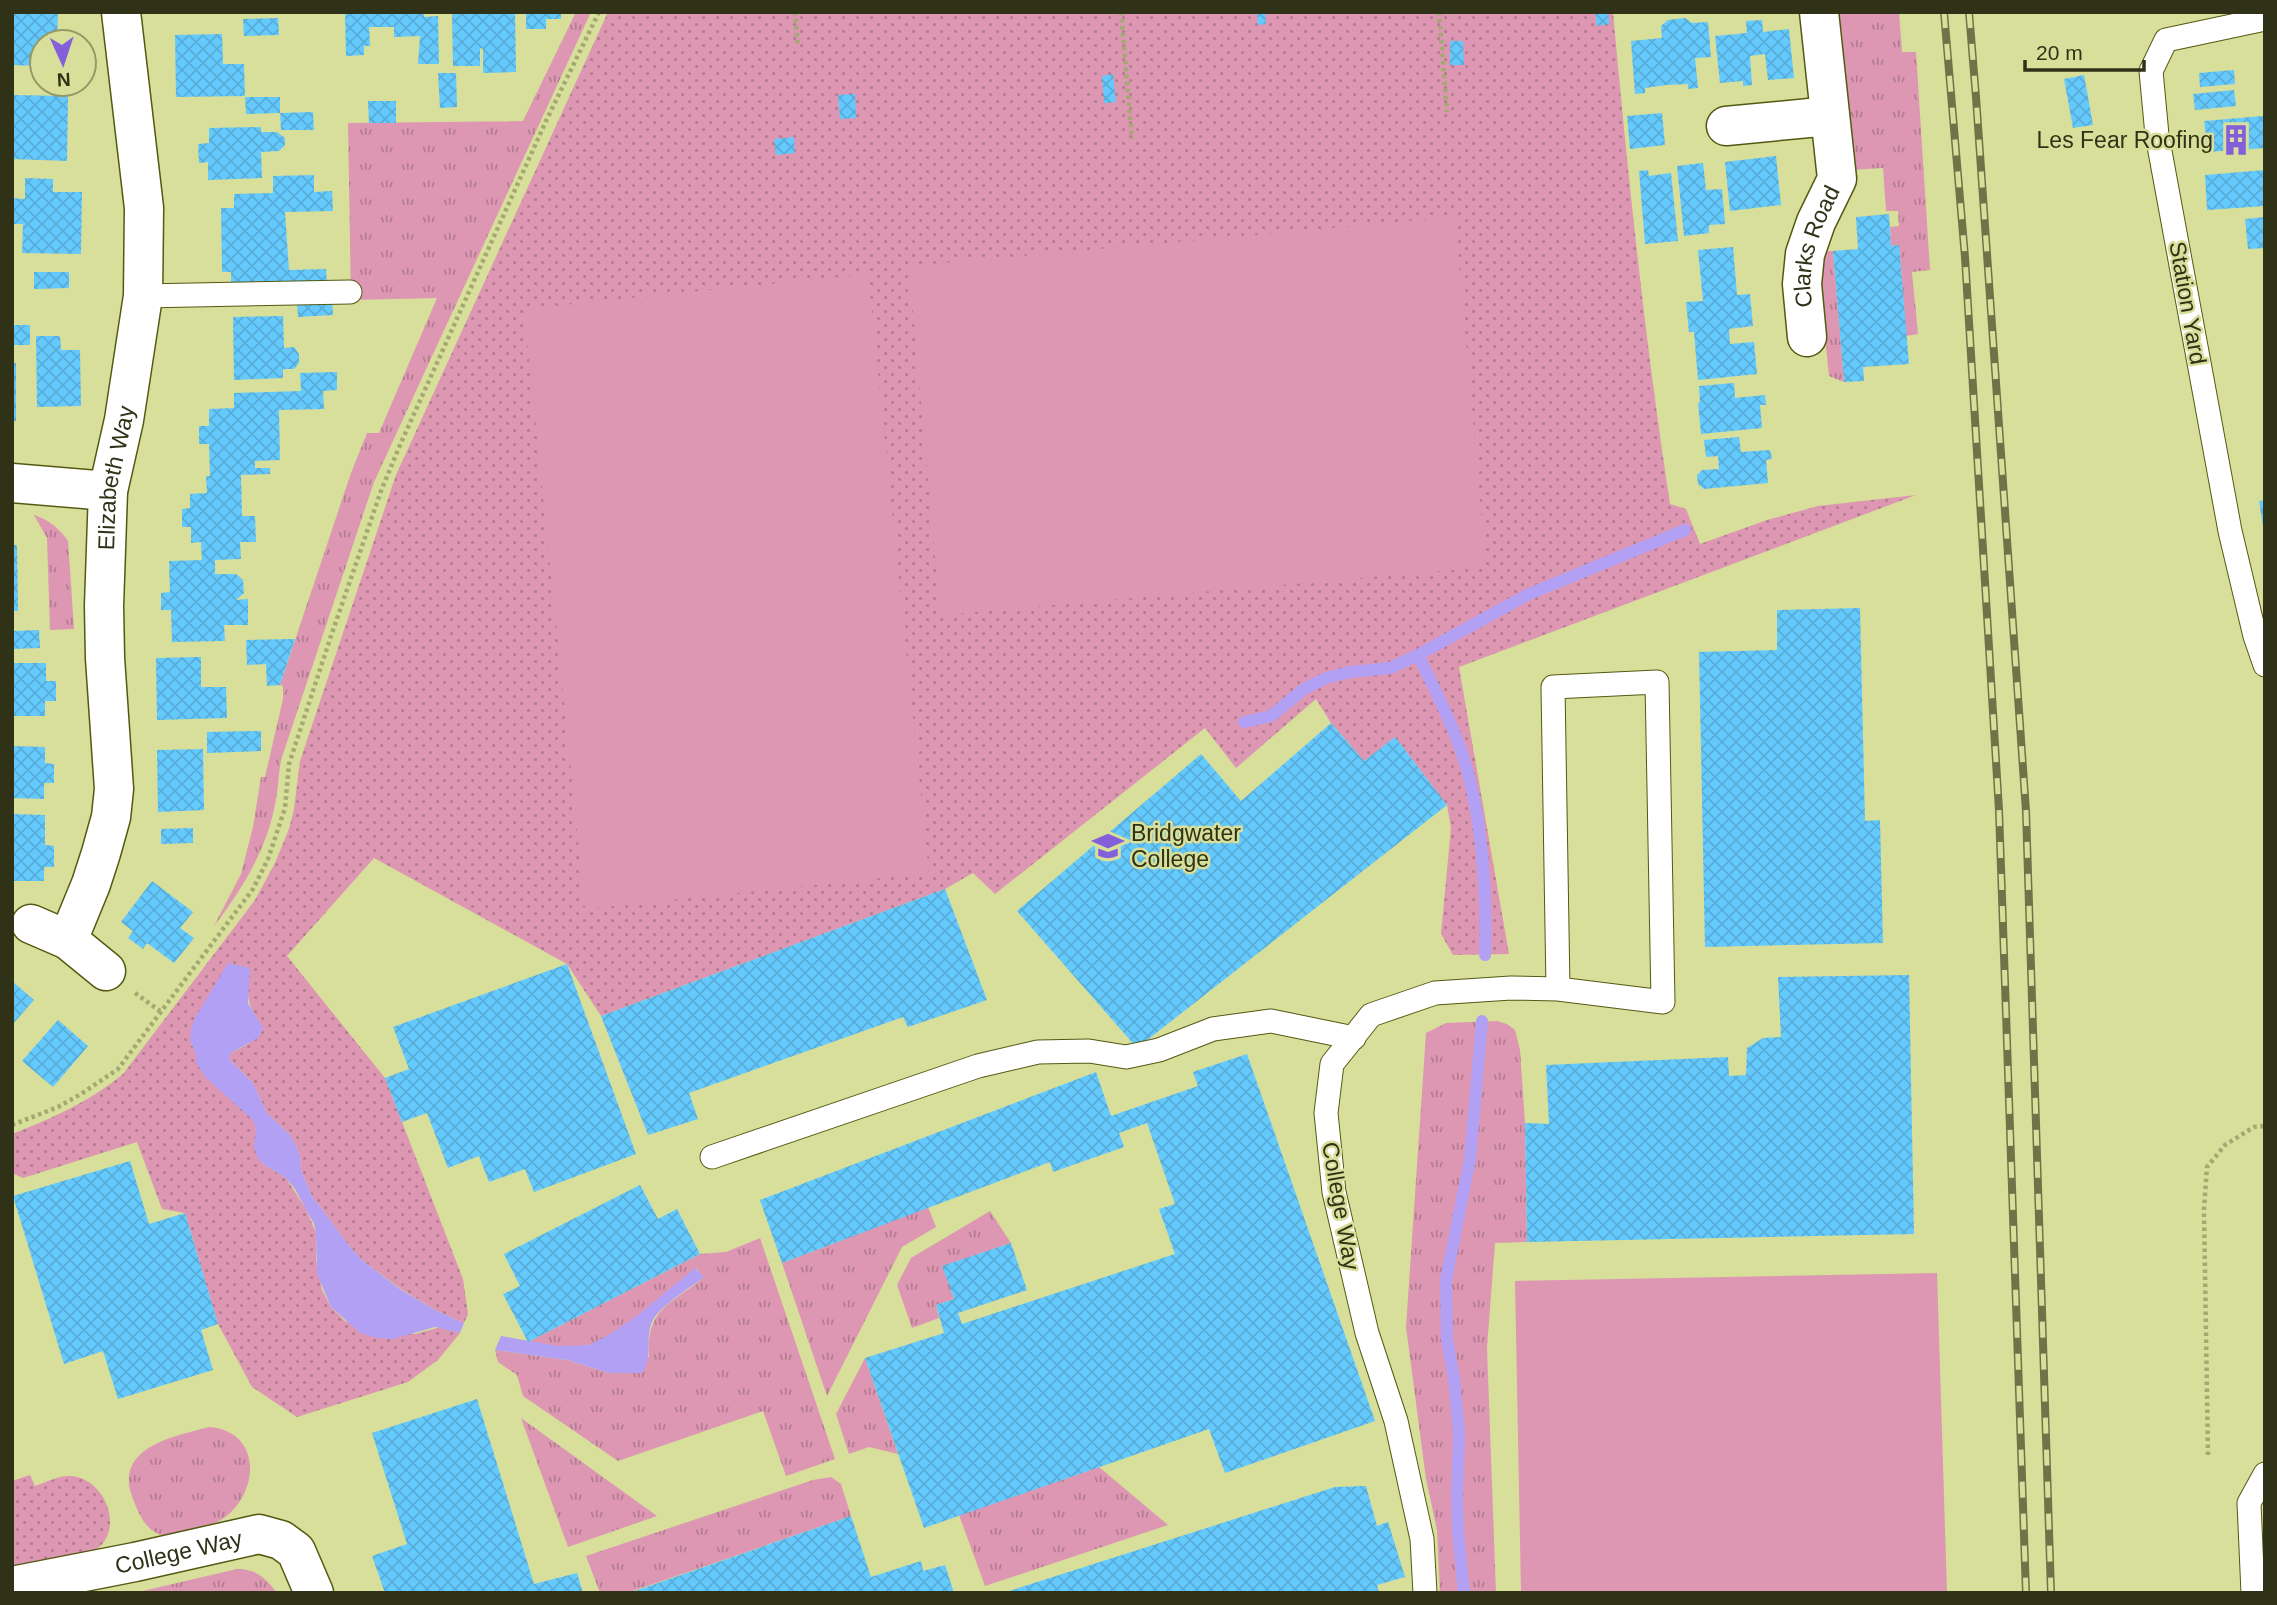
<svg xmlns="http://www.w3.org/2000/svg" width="2277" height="1605" viewBox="0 0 2277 1605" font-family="Helvetica,sans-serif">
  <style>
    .grass { fill: url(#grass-tufts) }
    .park { fill: url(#park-dots) }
    .pitch { fill: #dd97b3 }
    .water { fill: #b2a0f4 }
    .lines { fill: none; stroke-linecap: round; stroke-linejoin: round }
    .stream { stroke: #b2a0f4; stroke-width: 12 }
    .building { fill: url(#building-cross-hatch) }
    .service-casing { stroke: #545912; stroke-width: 25 }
    .minor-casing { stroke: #545912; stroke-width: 41 }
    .path { stroke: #a3aa71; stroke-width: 4.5; stroke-dasharray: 3.5 3.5; stroke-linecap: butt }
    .service { stroke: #fff; stroke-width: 23 }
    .minor { stroke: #fff; stroke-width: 38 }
    .rail-casing { stroke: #6f7348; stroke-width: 8 }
    .rail { stroke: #d7df9a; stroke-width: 5; stroke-dasharray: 16; stroke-linecap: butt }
    .labels { text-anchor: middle; stroke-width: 5; stroke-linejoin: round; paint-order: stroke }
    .poi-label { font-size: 23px; fill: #2f3216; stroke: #d7df9a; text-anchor: end }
    .street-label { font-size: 23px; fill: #2f3216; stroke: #d7df9a }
  </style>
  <defs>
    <pattern id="grass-tufts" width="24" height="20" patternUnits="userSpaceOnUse" patternTransform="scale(1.75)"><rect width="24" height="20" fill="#dd97b3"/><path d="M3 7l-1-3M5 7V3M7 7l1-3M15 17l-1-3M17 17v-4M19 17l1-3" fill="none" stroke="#b47c91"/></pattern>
    <pattern id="park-dots" width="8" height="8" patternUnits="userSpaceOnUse" patternTransform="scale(1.75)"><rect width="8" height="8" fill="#dd97b3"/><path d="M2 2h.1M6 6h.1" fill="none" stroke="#b47c91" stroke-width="1.8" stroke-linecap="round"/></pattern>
    <pattern id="building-cross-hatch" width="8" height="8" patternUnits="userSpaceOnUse" patternTransform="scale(1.75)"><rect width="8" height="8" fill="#64c9fd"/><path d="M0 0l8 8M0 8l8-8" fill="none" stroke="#57add8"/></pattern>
  </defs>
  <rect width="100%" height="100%" fill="#d7df9a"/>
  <g class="grass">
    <path d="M 576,12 L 591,12 L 374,482 L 281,760 C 278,777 278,794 274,809 C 265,853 240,892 214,926 L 241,874 L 253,827 L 261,777 L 265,777 L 283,699 L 283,686 L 280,685 L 351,473 L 367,433 L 379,433 L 437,298 L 351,300 L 348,123 L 523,121 Z"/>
    <polygon points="1834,12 1899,12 1902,52 1916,52 1930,270 1912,272 1918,334 1906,336 1899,245 1891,246 1890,227 1899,226 1898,211 1886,211 1883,168 1850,170"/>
    <polygon points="1821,251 1833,251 1844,382 1829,376 1819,280"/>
    <path d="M 34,515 C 49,520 59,528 68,541 L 74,629 L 50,630 L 47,538 Z"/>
    <polygon points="1497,1021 1507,1024 1515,1030 1520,1050 1525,1123 1527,1242 1495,1243 1487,1348 1496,1593 1440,1593 1437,1530 1426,1479 1406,1327 1426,1033 1446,1023"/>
    <polygon points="928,1207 936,1227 902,1247 827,1396 782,1263"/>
    <polygon points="990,1211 1011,1243 943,1266 954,1299 936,1305 939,1318 912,1328 897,1285 911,1258"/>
    <path d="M 760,1238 L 835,1459 L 786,1476 L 763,1411 L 618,1461 L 523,1396 L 517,1375 L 498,1362 L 495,1350 L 567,1360 L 609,1373 L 649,1357 C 646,1308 670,1305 703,1278 L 696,1268 C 672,1288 617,1338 588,1345 C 569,1350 547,1344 528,1342 L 700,1254 L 726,1252 Z"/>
    <polygon points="865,1358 898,1454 869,1447 849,1454 836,1414"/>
    <polygon points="521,1418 657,1516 568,1547"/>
    <path d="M 209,1427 C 262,1431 260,1492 224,1518 C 214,1525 201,1528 189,1531 C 181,1533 170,1536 162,1535 C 147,1531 140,1517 135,1504 C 132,1496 128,1487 129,1478 C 131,1443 181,1435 209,1427 Z"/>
    <polygon points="1099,1467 1168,1525 985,1586 959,1515"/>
    <polygon points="831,1477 841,1484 851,1516 627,1593 600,1593 586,1556 813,1480"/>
    <path d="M 237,1569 C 256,1569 266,1578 277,1593 L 134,1593 Z"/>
  </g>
  <g class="park">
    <path d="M 608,12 L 1613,12 C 1628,177 1645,341 1670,504 L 1686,509 L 1700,544 L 1767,520 L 1818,506 L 1916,495 L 1459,667 L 1509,954 L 1453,955 L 1441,934 L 1451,828 L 1447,805 L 1395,737 L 1364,761 L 1331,723 L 1316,699 L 1236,768 L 1205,728 L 995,894 L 973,873 L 945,889 L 601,1016 L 567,964 L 374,858 L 287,956 L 385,1078 L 463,1279 L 468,1314 L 464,1323 L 437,1311 L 401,1289 L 363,1261 L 350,1247 L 312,1196 L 301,1170 L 300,1156 L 297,1147 L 290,1135 L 267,1113 L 253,1083 L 229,1059 L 231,1053 C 288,1025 248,1029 248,990 L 190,1041 L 195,1051 L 232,1101 L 254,1120 L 263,1164 L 286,1178 L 306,1209 L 316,1233 L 316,1260 L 322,1290 L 331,1307 L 346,1322 L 415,1334 L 441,1327 L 460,1333 L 438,1360 L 408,1382 L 297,1417 L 252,1387 L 218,1324 L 185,1213 L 162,1209 L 137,1142 L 23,1178 L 12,1173 L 12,1134 C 53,1118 89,1102 123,1074 L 255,900 L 275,863 L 289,829 L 294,809 L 300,761 L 396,475 Z"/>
    <path d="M 30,1475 L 35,1486 C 46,1482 59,1475 71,1476 C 104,1478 125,1527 97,1549 C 87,1556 27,1566 12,1569 L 12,1481 Z"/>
  </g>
  <g class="pitch">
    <polygon points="1455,217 1486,567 940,615 909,266"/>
    <polygon points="868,274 929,873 585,909 524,309"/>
    <polygon points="1937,1273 1947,1593 1521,1593 1515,1281"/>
  </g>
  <g class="water">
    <polygon points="228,963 250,968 248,1003 263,1028 258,1038 231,1053 229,1059 253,1083 267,1113 290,1135 297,1147 300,1156 301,1170 312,1196 350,1247 363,1261 400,1289 437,1311 464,1323 460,1333 435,1327 393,1339 377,1338 360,1333 331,1307 317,1274 316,1233 314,1224 295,1189 286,1178 263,1164 257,1157 254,1147 256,1129 253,1120 205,1077 197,1064 195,1051 190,1041 191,1029 195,1018"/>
    <path d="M 695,1268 L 704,1277 C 690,1288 661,1305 653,1320 C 644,1337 654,1357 642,1373 L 609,1373 L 567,1360 L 495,1350 L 501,1336 L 558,1346 L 589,1345 L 612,1333 L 638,1315 Z"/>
  </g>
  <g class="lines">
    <g class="stream">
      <polyline points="1244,722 1271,716 1304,689 1326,678 1350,672 1390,668 1418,655"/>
      <path d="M 1485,955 C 1487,892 1482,808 1460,748 C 1449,716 1433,686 1418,655 L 1529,594 L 1685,530"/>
      <polyline points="1464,1593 1458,1531 1457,1495 1459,1433 1454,1379 1447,1339 1446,1280 1470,1159 1482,1021"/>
    </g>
  </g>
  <g class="building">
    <polygon points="12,12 58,12 57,42 42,42 42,66 12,65"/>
    <polygon points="345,12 424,12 424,17 438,16 439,64 418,64 420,36 394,37 394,27 369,27 370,46 364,46 364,55 346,56"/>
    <polygon points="452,12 515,12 516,72 483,73 483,49 480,48 480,66 453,66"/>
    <polygon points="526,12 561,12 561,19 546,19 546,29 526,29"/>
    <polygon points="1257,12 1265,12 1266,24 1258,25"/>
    <polygon points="1595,12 1608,12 1609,24 1597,26"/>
    <polygon points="278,18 279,35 244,36 243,19"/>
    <polygon points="1685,18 1692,23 1708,22 1711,57 1695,58 1698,88 1688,89 1688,84 1666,85 1645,88 1645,93 1635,94 1631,41 1662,38 1661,26 1668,20"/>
    <polygon points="1762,20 1763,32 1789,29 1794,78 1768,80 1765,54 1750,56 1752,85 1743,86 1743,81 1720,83 1715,36 1747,33 1746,21"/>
    <polygon points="222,34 223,64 244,64 245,96 176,97 175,35"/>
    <polygon points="1450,41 1463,41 1464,65 1450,65"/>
    <polygon points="2234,70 2235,84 2200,87 2199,73"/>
    <polygon points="438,73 456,73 457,107 440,108"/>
    <polygon points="1113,74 1116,102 1104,103 1102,76"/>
    <polygon points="2084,75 2093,125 2073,128 2064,79"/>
    <polygon points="2234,90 2236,106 2195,110 2193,94"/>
    <polygon points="855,94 856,118 840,119 838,95"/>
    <polygon points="12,95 68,96 67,161 12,159"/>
    <polygon points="245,97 280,97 280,113 246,114"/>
    <polygon points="368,101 396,101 396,123 369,123"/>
    <polygon points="313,112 314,130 281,130 280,113"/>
    <polygon points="1662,113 1665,145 1630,149 1627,116"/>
    <polygon points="2263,116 2265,148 2208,152 2204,121"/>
    <polygon points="261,127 261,132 277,132 285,138 285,145 279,151 261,152 262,178 208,180 208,162 199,163 198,144 209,143 209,128"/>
    <polygon points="794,137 795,153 776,155 774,139"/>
    <polygon points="1776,156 1781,205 1730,211 1725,162"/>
    <polygon points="1703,163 1706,190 1722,189 1725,224 1709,225 1709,233 1684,236 1677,166"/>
    <polygon points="1648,170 1649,176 1671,173 1678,241 1645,244 1639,171"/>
    <polygon points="2265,170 2265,206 2207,210 2205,175"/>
    <polygon points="314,175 314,192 332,191 333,211 285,212 289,270 326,269 327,284 231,286 231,272 222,272 221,208 234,208 234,194 273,193 273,176"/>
    <polygon points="25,178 53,179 53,192 82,192 81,254 22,253 23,224 12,224 12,198 25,199"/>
    <polygon points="1889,214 1891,246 1899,245 1909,364 1863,367 1864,381 1844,382 1833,251 1858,249 1856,217"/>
    <polygon points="2265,217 2265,248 2248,249 2245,219"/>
    <polygon points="1733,247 1737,295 1750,294 1753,326 1729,329 1730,344 1754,342 1757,374 1698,380 1694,332 1689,332 1686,302 1703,301 1698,250"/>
    <polygon points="34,272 69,272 69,288 34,289"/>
    <polygon points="332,299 333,315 298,317 297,301"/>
    <polygon points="283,316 284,348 294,347 299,354 299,363 294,369 283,369 283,378 234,380 233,317"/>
    <polygon points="12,325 30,325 30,345 13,345"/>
    <polygon points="36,336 60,336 61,350 80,350 81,406 37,407"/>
    <rect x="12" y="363" width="4" height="58"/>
    <polygon points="337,372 337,390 323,391 324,409 279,410 280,460 255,461 255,468 270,468 270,474 241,475 242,516 255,516 256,542 240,542 241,559 215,560 215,574 236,574 243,580 244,593 236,600 248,599 248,625 224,625 225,641 172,642 171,610 161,610 161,593 170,592 169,561 202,560 201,542 191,543 191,527 182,527 182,509 190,508 190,494 207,493 206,476 210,476 209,444 199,444 199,426 209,426 209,409 234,408 234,393 301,391 300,373"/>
    <polygon points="1734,383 1735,398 1765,395 1766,405 1760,405 1762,428 1701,434 1698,403 1700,402 1699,386"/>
    <polygon points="1739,437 1741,452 1770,450 1772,459 1766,460 1768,483 1704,489 1698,484 1697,475 1702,470 1719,469 1718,456 1706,457 1704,440"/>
    <polygon points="2265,500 2265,525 2263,526 2259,501"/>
    <polygon points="12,545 17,545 18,611 12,611"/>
    <polygon points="1860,608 1865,821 1880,820 1883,943 1705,947 1699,652 1777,650 1777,610"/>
    <polygon points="39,630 40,648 12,649 12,631"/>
    <polygon points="295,639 280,685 267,686 266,664 247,665 246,640"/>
    <polygon points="201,657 201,687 226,687 227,718 157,720 156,658"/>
    <polygon points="12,663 46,663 46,681 56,681 56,701 45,701 45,716 12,716"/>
    <polygon points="1331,723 1364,761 1395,737 1447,805 1137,1048 1017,911 1201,754 1241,801"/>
    <polygon points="261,731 261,751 207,753 207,732"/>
    <polygon points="12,746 45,747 45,763 54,764 54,783 44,783 44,799 12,798"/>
    <polygon points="203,749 204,810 158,812 157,750"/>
    <polygon points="12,814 45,815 45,845 54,846 54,867 44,867 44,881 12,881"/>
    <polygon points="193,828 193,843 161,844 161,829"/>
    <polygon points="152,881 193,912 180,928 194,938 174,963 147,943 143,949 128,938 133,931 121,922"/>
    <polygon points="945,889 987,1000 908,1027 903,1017 689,1093 698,1119 648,1135 601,1016"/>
    <polygon points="567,964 636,1154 534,1192 525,1169 489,1182 479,1156 448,1168 427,1113 402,1122 385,1078 409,1069 393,1027"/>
    <polygon points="1909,975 1914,1234 1527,1242 1525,1123 1549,1124 1546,1065 1728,1057 1729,1076 1746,1075 1747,1048 1763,1038 1781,1037 1778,977"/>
    <polygon points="12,981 34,1000 12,1025"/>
    <polygon points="58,1020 88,1046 53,1087 22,1061"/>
    <polygon points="1247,1054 1375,1421 1225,1473 1209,1429 924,1528 865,1358 944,1333 936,1305 954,1299 942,1266 1011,1243 1027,1290 958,1313 962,1324 1175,1254 1159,1209 1175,1204 1147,1123 1119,1133 1124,1147 1053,1172 1050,1162 782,1263 760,1200 1096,1072 1111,1116 1198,1086 1193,1072"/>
    <polygon points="130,1161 149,1224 185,1213 218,1324 201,1330 213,1370 118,1399 103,1351 64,1364 13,1196"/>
    <polygon points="640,1185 658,1219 677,1209 700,1254 528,1342 503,1294 520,1286 504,1254"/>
    <polygon points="477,1399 534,1584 577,1573 583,1593 385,1593 372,1556 407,1544 372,1433"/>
    <polygon points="1366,1486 1377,1526 1388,1522 1405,1577 1377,1585 1379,1593 1003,1593 1335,1487"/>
    <polygon points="851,1516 871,1577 921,1561 923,1571 945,1565 954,1593 629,1593"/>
  </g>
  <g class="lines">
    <defs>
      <g id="service">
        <polyline points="2265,19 2166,40 2151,71 2157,135 2230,531 2255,636 2265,665"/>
        <polyline points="143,296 350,292"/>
        <polyline points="712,1157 978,1066 1038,1052 1089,1051 1126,1057 1159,1050 1213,1029 1271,1021 1354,1038"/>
        <polyline points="1425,1593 1422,1539 1396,1421 1367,1333 1334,1192 1326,1113 1332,1064 1371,1015 1435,993 1511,988 1558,989 1663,1002 1657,682 1553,687 1558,989"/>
        <polyline points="2253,1593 2249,1503 2265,1474"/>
      </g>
      <g id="minor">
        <polyline points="1726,126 1830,116"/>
        <path id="s1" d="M 1807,337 L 1802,284 L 1805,254 L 1816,222 L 1837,179 L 1819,12"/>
        <polyline points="12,483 108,491"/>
        <polyline points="31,924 68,940 106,971"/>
        <path id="s2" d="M 68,940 L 91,884 L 101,853 L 111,817 L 114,789 L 105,658 L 104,606 L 108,491 L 124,420 L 143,296 L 144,208 L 121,12"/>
        <path id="s3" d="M 12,1586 L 135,1562 L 259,1534 L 281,1540 L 296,1551 L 314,1593"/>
      </g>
    </defs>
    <use href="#service" class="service-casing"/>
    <use href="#minor" class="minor-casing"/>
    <g class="path">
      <polyline points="795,12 798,47"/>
      <polyline points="1121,12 1132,139"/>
      <polyline points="1439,12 1447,112"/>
      <polyline points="135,993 160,1011"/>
      <polyline points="12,1125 58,1107 81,1094 118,1069 253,889 268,859 285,808 289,764 330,639 381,491 400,445 546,121 599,12"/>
      <polyline points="2208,1455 2204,1209 2207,1167 2225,1145 2254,1127 2265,1126"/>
    </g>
    <use href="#service" class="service"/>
    <use href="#minor" class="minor"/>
    <defs>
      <g id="rail">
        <polyline points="1944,12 1965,257 1999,810 2026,1593"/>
        <polyline points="1969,12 1976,97 2026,811 2051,1593"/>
      </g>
    </defs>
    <use href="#rail" class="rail-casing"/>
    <use href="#rail" class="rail"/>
  </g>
  <defs>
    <symbol id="building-bare" viewBox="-9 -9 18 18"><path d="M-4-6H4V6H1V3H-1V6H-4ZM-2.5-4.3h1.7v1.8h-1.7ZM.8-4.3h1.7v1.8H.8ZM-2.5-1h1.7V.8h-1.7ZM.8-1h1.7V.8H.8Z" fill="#8360da" stroke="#d7df9a" stroke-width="2.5" paint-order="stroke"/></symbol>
    <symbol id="university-bare" viewBox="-9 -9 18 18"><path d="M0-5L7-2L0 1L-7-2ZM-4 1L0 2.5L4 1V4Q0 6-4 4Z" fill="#8360da" stroke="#d7df9a" stroke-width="2.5" paint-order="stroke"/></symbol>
  </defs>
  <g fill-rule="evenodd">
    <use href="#building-bare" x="2214" y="118" width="44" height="44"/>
    <use href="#university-bare" x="1086" y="824" width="44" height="44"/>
  </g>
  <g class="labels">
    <g class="poi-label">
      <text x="2213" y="148">Les Fear Roofing</text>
      <text x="1131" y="841" text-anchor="start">Bridgwater<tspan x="1131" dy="26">College</tspan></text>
    </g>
    <g class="street-label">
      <text dy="8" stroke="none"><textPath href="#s1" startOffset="93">Clarks Road</textPath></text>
      <text transform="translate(2188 303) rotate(80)" y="8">Station Yard</text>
      <text dy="8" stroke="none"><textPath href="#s2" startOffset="471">Elizabeth Way</textPath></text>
      <text transform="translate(1341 1206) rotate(80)" y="8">College Way</text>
      <text dy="8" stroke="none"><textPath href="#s3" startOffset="170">College Way</textPath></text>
    </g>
  </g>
  <rect width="2277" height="1605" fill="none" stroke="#2f3216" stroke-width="28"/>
  <g transform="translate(63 63) rotate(177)"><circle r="33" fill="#d7df9a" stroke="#949a65" stroke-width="2"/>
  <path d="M0-5L12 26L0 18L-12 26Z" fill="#8360da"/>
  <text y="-10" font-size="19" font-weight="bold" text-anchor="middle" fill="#2f3216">N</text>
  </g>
  <path d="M2025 60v10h119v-10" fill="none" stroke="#2f3216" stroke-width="3.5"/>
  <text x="2036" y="60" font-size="21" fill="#2f3216" stroke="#d7df9a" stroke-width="5" paint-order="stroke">20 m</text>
</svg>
